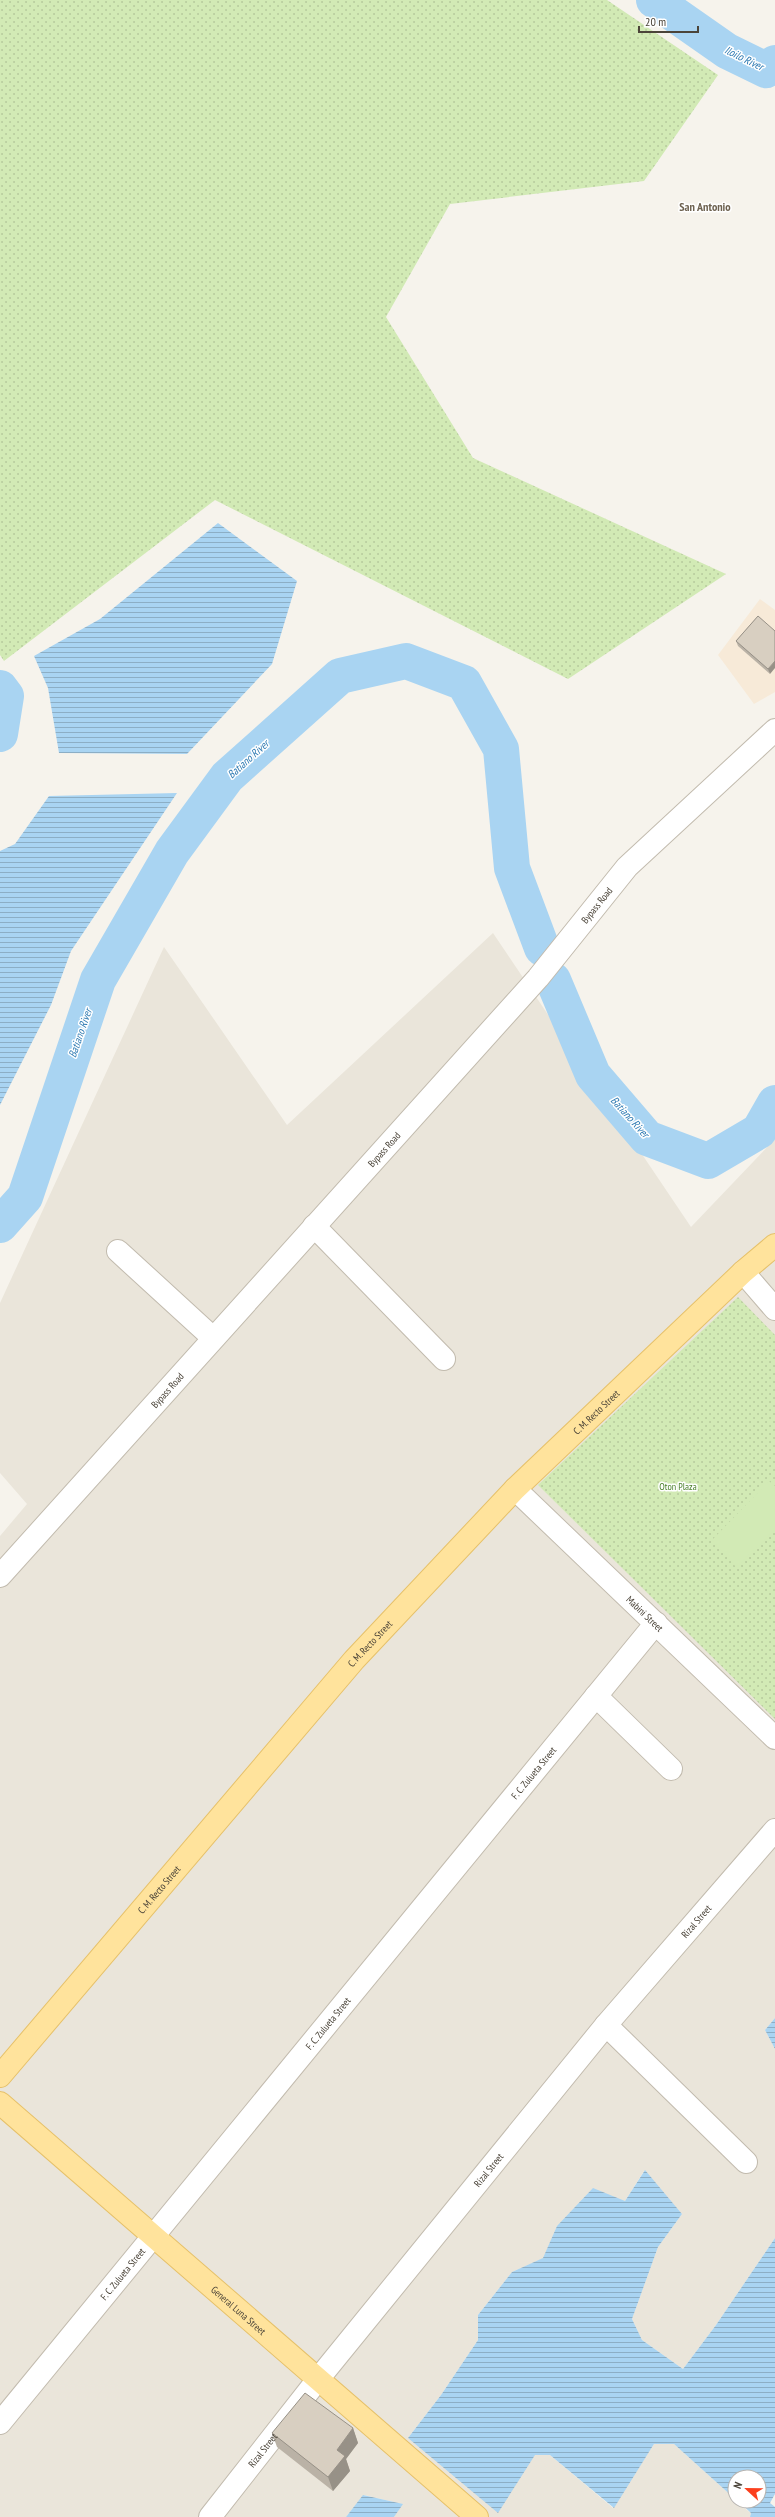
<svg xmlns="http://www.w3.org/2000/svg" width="775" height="2517" viewBox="0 0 775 2517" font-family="'PT Sans Narrow',sans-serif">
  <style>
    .residential { fill: #eae5da }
    .commercial { fill: #f7ead8 }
    .grass { fill: url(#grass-dots) }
    .pitch { fill: #d2eab5 }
    .water { fill: url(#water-rules) }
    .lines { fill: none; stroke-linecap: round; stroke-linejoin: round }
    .river { stroke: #a9d4f2; stroke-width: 36 }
    .minor-casing { stroke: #c2bbae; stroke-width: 24 }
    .major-casing { stroke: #e6c16a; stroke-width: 24 }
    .minor { stroke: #fff; stroke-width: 22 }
    .major { stroke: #ffe39c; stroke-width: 22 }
    .wall { fill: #bab2a6 }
    .shaded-wall { fill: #979187 }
    .building { fill: #d8cfc1; stroke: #979187 }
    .labels { text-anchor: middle; stroke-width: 3; stroke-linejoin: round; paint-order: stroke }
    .street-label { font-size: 10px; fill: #4b4439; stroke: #fff }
    .park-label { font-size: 10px; fill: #4a7f2a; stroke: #fff }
    .water-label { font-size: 11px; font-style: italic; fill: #2e7ab2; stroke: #fff }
    .quarter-label { font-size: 12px; font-weight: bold; fill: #6e6250; stroke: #fff }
  </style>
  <defs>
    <pattern id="grass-dots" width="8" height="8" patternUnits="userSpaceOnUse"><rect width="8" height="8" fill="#d2eab5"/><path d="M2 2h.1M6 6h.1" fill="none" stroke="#b6ca9c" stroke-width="1.8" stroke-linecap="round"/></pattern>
    <pattern id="water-rules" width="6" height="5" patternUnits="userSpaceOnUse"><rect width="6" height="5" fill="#a9d4f2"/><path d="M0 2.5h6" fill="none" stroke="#8caec5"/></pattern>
  </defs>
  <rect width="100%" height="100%" fill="#f6f3ec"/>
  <polygon class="residential" points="493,933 691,1227 775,1139 775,2018 765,2030 775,2049 775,2238 716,2325 683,2369 642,2340 632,2319 658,2247 682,2214 644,2171 625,2201 557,2226 544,2258 512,2272 478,2315 478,2340 441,2395 408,2438 550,2455 613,2508 654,2444 674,2444 735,2499 735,2501 751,2513 750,2517 394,2517 402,2504 364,2495 346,2517 0,2517 0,1536 27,1504 0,1473 0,1303 164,947 287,1125"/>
  <polygon class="commercial" points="760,599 775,610 775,692 754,704 718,655"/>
  <g class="grass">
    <polygon points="0,0 607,0 718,75 644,181 450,204 386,317 473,458 726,574 568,679 215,500 4,661 0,655"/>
    <polygon points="738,1297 775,1335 775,1719 538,1485"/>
  </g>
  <polygon class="pitch" points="769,1481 775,1486 775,1530 736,1567 712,1540"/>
  <g class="water">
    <polygon points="218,523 297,581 272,664 187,754 59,753 48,688 34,656 100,619"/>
    <polygon points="177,793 71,951 51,1005 0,1105 0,851 15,844 49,796"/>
    <polygon points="775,2018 775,2049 765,2030"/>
    <polygon points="645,2170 682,2214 658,2247 632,2319 642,2340 683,2369 716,2325 775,2238 775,2494 770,2503 775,2507 775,2517 750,2517 751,2513 738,2501 759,2501 759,2477 735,2477 735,2499 674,2444 654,2444 614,2508 550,2455 535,2455 498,2513 408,2438 441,2395 478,2340 478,2315 512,2272 543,2258 557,2226 593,2188 625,2201"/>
    <polygon points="363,2495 403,2504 394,2517 346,2517"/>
  </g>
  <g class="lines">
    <g class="river">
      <polyline points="654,0 727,51 766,70 775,63"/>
      <polyline points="0,688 6,696 0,734"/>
      <polyline points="553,980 593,1075 647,1138 708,1161 759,1131 775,1103"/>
      <polyline points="0,1225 25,1197 98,980 172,852 227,777 340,676 406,661 464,683 501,749 512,868 542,948"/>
    </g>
    <defs>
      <g id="minor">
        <polyline points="314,1226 444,1359"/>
        <polyline points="118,1251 213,1338"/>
        <polyline points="743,1272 775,1309"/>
        <path id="s1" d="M 515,1489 L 775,1738"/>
        <path id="s2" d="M 0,1576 L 538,978 L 627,867 L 775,730"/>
        <polyline points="596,1696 671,1769"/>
        <polyline points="606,2025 746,2162"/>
        <path id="s3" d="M 0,2423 L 656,1623"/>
        <path id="s4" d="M 210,2517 L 319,2378 L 606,2025 L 775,1830"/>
      </g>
      <g id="major">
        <path id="s5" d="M 0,2076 L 354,1660 L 515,1489 L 743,1272 L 775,1245"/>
        <path id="s6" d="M 0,2103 L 477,2517"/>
      </g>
    </defs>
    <use href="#minor" class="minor-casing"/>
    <use href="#major" class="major-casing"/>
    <use href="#minor" class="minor"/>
    <use href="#major" class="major"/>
  </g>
  <g class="wall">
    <polygon points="758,616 770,674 738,646 736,641"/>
    <polygon points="353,2428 358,2443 346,2459 350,2471 333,2491 277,2447 272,2433"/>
  </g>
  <g class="shaded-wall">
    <polygon points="775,661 775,668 770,674 768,669"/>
    <polygon points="353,2428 358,2443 346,2459 350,2471 333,2491 328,2477 337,2450"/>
  </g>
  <g class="building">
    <polygon points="758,616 775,631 775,661 768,669 736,641"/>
    <polygon points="305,2393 353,2428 337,2450 345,2456 328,2477 272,2433"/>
  </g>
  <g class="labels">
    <g class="street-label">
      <text dy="4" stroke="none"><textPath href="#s2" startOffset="898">Bypass Road</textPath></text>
      <text dy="4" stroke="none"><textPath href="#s2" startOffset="574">Bypass Road</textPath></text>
      <text dy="4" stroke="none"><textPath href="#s2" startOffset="250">Bypass Road</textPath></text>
      <text dy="4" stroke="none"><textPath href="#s5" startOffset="893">C. M. Recto Street</textPath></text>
      <text dy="4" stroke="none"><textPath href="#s1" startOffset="180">Mabini Street</textPath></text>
      <text dy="4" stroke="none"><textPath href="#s5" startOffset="569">C. M. Recto Street</textPath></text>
      <text dy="4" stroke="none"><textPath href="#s3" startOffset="841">F. C. Zulueta Street</textPath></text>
      <text dy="4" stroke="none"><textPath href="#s5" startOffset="245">C. M. Recto Street</textPath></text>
      <text dy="4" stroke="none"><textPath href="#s4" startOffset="769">Rizal Street</textPath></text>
      <text dy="4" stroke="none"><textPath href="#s3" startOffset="517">F. C. Zulueta Street</textPath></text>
      <text dy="4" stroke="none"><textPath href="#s4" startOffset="445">Rizal Street</textPath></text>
      <text dy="4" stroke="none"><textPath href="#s3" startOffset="193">F. C. Zulueta Street</textPath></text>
      <text dy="4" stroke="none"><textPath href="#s6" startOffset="316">General Luna Street</textPath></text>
      <text dy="4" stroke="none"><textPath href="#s4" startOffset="85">Rizal Street</textPath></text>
    </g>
    <g class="park-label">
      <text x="678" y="1490">Oton Plaza</text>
    </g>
    <g class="water-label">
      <text transform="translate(744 58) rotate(26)" y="4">Iloilo River</text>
      <text transform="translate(248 759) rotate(-42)" y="4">Batiano River</text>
      <text transform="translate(80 1033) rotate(-71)" y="4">Batiano River</text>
      <text transform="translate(630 1117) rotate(48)" y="4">Batiano River</text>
    </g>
    <g class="quarter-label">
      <text x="705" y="211">San Antonio</text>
    </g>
  </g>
  <g transform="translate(747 2489) rotate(292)"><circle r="19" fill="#ffffff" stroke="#b7b4b0"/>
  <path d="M0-3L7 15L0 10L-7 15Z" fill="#fc3f1d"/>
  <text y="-6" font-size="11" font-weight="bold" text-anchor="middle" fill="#4b4439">N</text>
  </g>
  <path d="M639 26v6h59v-6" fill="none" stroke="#4b4439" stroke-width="2"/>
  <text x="645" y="26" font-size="12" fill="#4b4439" stroke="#ffffff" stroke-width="3" paint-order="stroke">20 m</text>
</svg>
